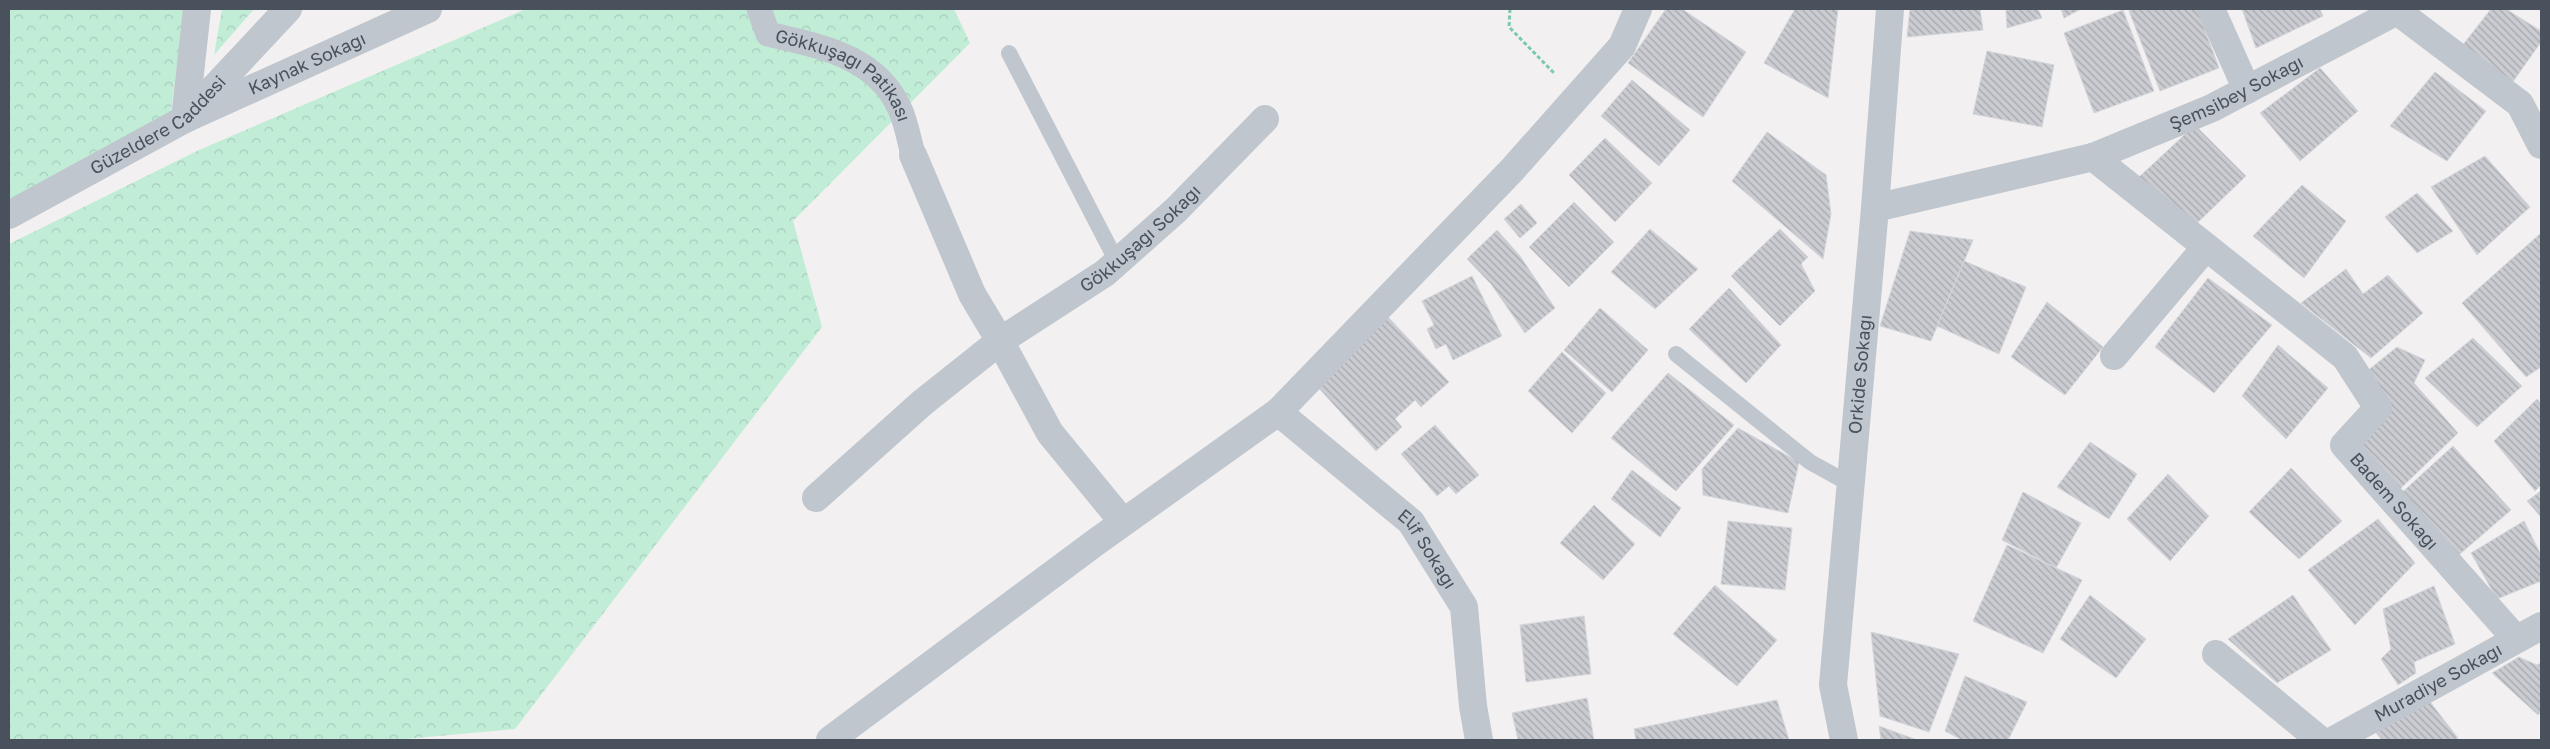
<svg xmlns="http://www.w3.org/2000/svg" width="2550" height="749" viewBox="0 0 2550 749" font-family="'Golos Text',sans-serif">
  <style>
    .forest { fill: url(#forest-crowns) }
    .building { fill: url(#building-back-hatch); stroke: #d4d6db }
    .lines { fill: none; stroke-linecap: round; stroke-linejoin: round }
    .path { stroke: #7bcaab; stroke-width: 3; stroke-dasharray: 4 2.5; stroke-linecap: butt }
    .service { stroke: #bfc6ce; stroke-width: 16 }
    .pedestrian { stroke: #bfc6ce; stroke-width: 25 }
    .minor { stroke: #bfc6ce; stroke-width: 28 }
    .tertiary { stroke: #bfc6ce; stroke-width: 28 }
    .labels { text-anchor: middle; stroke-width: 4.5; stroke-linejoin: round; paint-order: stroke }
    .street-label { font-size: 18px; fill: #49515c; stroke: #fff }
  </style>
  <defs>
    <pattern id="forest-crowns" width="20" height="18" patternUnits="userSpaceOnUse" patternTransform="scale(1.25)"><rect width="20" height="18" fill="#c1edd7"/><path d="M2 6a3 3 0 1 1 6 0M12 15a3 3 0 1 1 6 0" fill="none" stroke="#a7cdbb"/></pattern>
    <pattern id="building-back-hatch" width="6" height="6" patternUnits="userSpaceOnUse" patternTransform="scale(1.25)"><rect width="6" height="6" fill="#caccd2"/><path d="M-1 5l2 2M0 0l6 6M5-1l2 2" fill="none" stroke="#a6a8ae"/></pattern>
  </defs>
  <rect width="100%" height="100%" fill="#f2f0f0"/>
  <g class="forest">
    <polygon points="9,9 184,9 171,112 9,210"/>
    <polygon points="222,9 254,9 214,55"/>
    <polygon points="526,9 785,9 786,11 788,9 954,9 970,43 793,221 822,327 515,729 394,740 9,740 9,244 199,150"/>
  </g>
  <g class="building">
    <polygon points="1666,9 1682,9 1746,52 1703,117 1628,63"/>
    <polygon points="1795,9 1838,9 1828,98 1764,63"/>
    <polygon points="1910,9 1980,9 1983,30 1907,37"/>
    <polygon points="2006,9 2038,9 2042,18 2007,28"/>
    <polygon points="2061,9 2081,9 2064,18"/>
    <polygon points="2134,9 2197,9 2219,68 2160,91 2129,11"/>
    <polygon points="2242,9 2320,9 2323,16 2256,48"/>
    <polygon points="2491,9 2506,9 2541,31 2541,42 2512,83 2462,46"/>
    <polygon points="2123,10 2154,91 2094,113 2064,33"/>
    <polygon points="1987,51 2054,65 2042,127 1973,114"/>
    <polygon points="2320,68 2358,111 2300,161 2260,113"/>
    <polygon points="2435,72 2486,111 2447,161 2390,126"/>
    <polygon points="1632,80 1690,130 1659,166 1601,116"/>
    <polygon points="2195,125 2246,176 2191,229 2139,177"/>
    <polygon points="1767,132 1826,175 1831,214 1823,259 1732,181"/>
    <polygon points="1605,138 1652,183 1615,222 1569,175"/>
    <polygon points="2485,156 2530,207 2477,255 2431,187"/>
    <polygon points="2302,185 2346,221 2304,278 2253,236"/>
    <polygon points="2417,193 2453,231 2417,253 2385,217"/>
    <polygon points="1574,202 1614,242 1569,287 1529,247"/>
    <polygon points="1521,204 1537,223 1520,238 1504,219"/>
    <polygon points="1650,229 1698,269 1655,309 1611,272"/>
    <polygon points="1780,229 1808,257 1801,264 1815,291 1780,326 1731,276"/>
    <polygon points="1497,230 1520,256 1555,308 1525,333 1491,284 1467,259"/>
    <polygon points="1910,231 1973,240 1931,341 1880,326"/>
    <polygon points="2541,233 2541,367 2526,377 2462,303"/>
    <polygon points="1964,261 2026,287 1999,354 1937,326"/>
    <polygon points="2346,269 2363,294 2388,275 2423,313 2371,358 2301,303"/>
    <polygon points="1472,276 1502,336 1453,360 1446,344 1436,349 1427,329 1434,325 1422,301"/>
    <polygon points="2208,278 2272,325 2214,393 2155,347"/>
    <polygon points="1729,288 1781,345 1746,383 1689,329"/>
    <polygon points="2047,302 2103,347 2065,395 2011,357"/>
    <polygon points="1600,308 1648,350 1612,392 1564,350"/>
    <polygon points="1388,317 1449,382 1421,407 1415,400 1395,419 1402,427 1376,451 1315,384"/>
    <polygon points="2473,338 2522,386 2477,427 2425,378"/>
    <polygon points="2278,345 2328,388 2286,439 2242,396"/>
    <polygon points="2397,347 2425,360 2414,383 2458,433 2398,491 2354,447 2390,404 2366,372"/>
    <polygon points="1562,352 1606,393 1572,433 1528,391"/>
    <polygon points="1668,373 1734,425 1676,491 1611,438"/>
    <polygon points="2537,399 2541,404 2541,485 2535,491 2494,441"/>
    <polygon points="1435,425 1479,475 1456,494 1449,486 1437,496 1401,454"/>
    <polygon points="1738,428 1799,462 1788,513 1703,495 1702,469"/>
    <polygon points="2090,442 2137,474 2109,519 2057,487"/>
    <polygon points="2453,446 2511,510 2453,560 2397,497"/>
    <polygon points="2291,468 2342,521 2299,559 2249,512"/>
    <polygon points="1632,470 1681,508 1660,537 1611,499"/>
    <polygon points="2168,474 2209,516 2170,561 2127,519"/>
    <polygon points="2541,491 2541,517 2527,501"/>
    <polygon points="2023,492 2081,523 2056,568 2002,540"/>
    <polygon points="1594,505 1635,544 1603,580 1560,543"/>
    <polygon points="2378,519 2415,563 2355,625 2308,570"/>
    <polygon points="1728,521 1792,528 1785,590 1721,584"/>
    <polygon points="2524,521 2541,555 2541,581 2497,599 2471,553"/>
    <polygon points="2007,545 2082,580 2043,653 1973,621"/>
    <polygon points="1715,585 1777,640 1737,686 1673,634"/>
    <polygon points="2434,586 2455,644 2414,662 2416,673 2398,685 2381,659 2391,649 2383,609"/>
    <polygon points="2090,595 2146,639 2116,678 2060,639"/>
    <polygon points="2293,595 2331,650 2277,683 2228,639"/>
    <polygon points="1584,616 1591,674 1526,682 1520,625"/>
    <polygon points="1871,632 1959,654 1929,732 1880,716"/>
    <polygon points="2519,657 2537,665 2541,663 2541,712 2538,715 2492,673"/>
    <polygon points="1965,676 2027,702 2008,740 1962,740 1945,731"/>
    <polygon points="1587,698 1594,740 1518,740 1512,713"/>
    <polygon points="2427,698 2458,738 2454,740 2382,740 2372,728"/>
    <polygon points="1777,700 1789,740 1636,740 1634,729"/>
    <polygon points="1879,726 1917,740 1881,740"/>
  </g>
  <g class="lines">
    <polyline class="path" points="1510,9 1509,27 1554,73"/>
    <g class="service">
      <polyline points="1009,53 1117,262"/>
      <polyline points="1676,354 1810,462 1850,484"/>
    </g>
    <path class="pedestrian" id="s1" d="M 759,9 L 768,34 C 818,46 875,55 899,107 C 906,121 909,139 913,155"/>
    <g class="minor">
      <polyline points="2211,9 2247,90"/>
      <path id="s2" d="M 185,119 L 428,9"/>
      <polyline points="185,119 197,9"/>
      <path id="s3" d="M 2093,157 L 2345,357 L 2378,408 L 2344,445 L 2516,639"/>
      <path id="s4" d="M 1875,208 L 2093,157 L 2212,108 L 2397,11 L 2520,104 L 2541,145"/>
      <polyline points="2114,356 2206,247"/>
      <path id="s5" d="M 1278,412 L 1411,522 L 1464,607 L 1473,706 L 1479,740"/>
      <polyline points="816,498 922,403 1000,341 972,294 913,155"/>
      <path id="s6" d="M 1123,522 L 1050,433 L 1000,341 L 1105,273 L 1176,210 L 1265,119"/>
      <polyline points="2216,654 2320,740"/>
      <polyline points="830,740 1096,542 1278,412 1512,170 1622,46 1638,9"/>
      <path id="s7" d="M 1844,740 L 1833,685 L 1875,208 L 1890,9"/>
      <path id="s8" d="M 2334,740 L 2541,626"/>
    </g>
    <path class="tertiary" id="s9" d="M 9,215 L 185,119 L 288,9"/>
  </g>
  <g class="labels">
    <g class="street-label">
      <text dy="6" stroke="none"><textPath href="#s2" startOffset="134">Kaynak Sokağı</textPath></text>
      <text dy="6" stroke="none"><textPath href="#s1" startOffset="116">Gökkuşağı Patikası</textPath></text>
      <text dy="6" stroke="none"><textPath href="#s4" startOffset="381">Şemsibey Sokağı</textPath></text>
      <text dy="6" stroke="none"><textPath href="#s9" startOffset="175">Güzeldere Caddesi</textPath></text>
      <text dy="6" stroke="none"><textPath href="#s6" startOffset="394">Gökkuşağı Sokağı</textPath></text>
      <text dy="6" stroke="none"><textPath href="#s7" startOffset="368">Orkide Sokağı</textPath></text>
      <text dy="6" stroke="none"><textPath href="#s3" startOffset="508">Badem Sokağı</textPath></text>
      <text dy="6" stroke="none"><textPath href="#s5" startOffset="204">Elif Sokağı</textPath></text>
      <text dy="6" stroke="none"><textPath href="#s8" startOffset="119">Muradiye Sokağı</textPath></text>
    </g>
  </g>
  <rect width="2550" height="749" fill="none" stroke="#49515c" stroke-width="20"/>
</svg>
